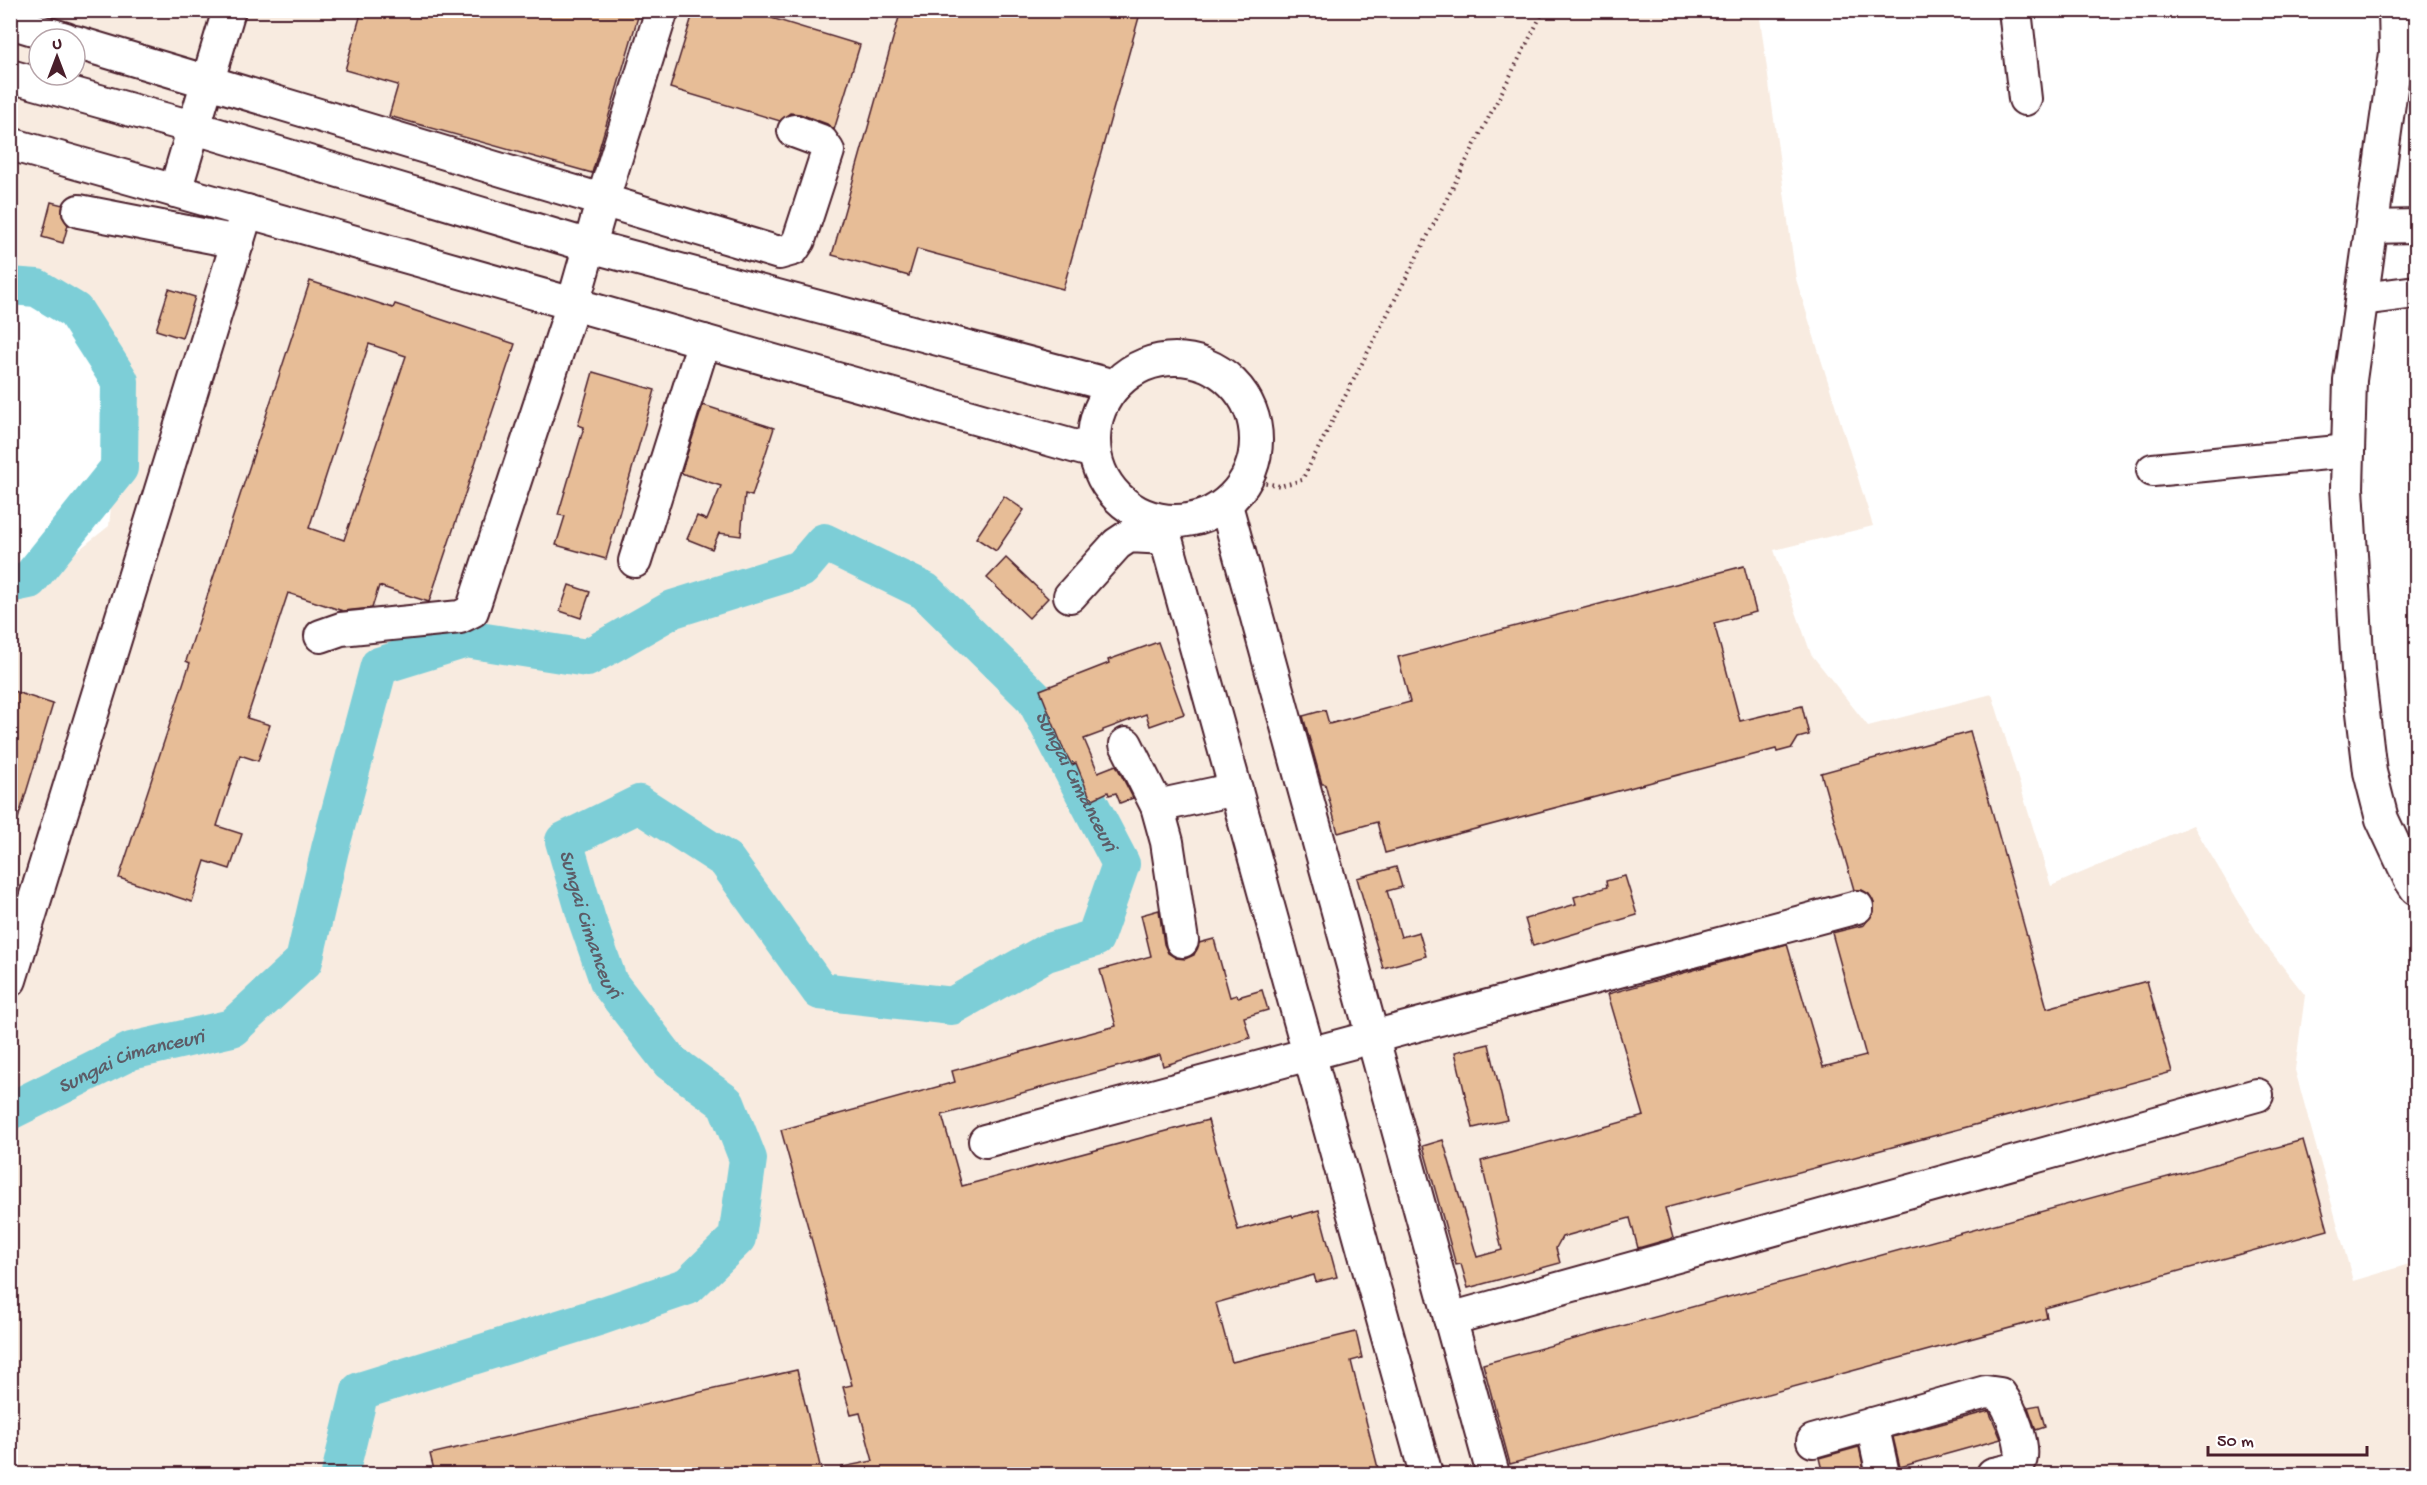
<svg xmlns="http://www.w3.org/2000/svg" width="2427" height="1485" viewBox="0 0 2427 1485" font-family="'Gochi Hand',sans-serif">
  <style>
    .built { fill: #f8ebe0; fill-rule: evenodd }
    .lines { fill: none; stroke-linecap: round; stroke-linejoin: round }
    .river { stroke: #7dced7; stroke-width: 38 }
    .building { fill: #e7bd97; stroke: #4a1f2b; stroke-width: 1.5; fill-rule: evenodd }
    .minor-casing { stroke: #4a1f2b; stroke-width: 36 }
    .path { stroke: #4a1f2b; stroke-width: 4; stroke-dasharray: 1.5 4.5; stroke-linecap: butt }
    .minor { stroke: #fff; stroke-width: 32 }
    .labels { text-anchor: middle; stroke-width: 5; stroke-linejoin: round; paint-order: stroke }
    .water-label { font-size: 21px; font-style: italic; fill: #5c5c67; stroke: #fff }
  </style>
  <rect width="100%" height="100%" fill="#fff"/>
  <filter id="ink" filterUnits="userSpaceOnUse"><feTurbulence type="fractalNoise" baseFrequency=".0167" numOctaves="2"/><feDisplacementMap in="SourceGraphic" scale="12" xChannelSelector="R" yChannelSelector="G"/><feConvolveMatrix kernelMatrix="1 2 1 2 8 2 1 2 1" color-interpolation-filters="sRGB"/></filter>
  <g filter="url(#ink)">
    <path class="built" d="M 11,11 L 1759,11 L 1796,279 L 1873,526 L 1774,550 L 1811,654 L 1868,726 L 1992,694 L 2051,886 L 2193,825 L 2261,939 L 2305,995 L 2295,1070 L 2353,1281 L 2416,1262 L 2416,1474 L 11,1474 L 11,600 L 18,598 L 109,526 L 118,442 L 95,346 L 52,294 L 11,275 ZM 39,39 L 75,39 L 75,75 L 39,75 Z"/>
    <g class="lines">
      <g class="river">
        <polyline points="10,286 37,288 75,311 120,381 119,468 29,580 10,584"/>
        <path id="s1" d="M 10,1111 L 131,1051 L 232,1028 L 304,961 L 330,849 L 379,666 L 466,639 L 587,658 L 673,609 L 801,569 L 824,542 L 925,591 L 1035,699 L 1121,864 L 1095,938 L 1046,953 L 952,1006 L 820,991 L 726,860 L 639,804 L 564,841 L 587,920 L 609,983 L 670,1062 L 726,1103 L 748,1159 L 737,1238 L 688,1286 L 601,1316 L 360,1391 L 340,1474"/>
      </g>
    </g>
    <g class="building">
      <polygon points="362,10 640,10 592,173 389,116 398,85 345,70"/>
      <polygon points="694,10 745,10 860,45 834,130 827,124 800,114 790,113 780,121 670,88"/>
      <polygon points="901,10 1141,10 1063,289 917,249 909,276 832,255"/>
      <polygon points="51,202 63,205 62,216 68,225 63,243 42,237"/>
      <path d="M 310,281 L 393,308 L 395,304 L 515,344 L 429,602 L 379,586 L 372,608 L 343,611 L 288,593 L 247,718 L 270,725 L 258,761 L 240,755 L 217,826 L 242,834 L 230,869 L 205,861 L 192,902 L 119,878 L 190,663 L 186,661 ZM 369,344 L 406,356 L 344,540 L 309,528 Z"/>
      <polygon points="169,289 195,297 182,338 156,330"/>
      <polygon points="593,372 655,390 606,559 556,545 565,516 558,515 584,427 578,425"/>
      <polygon points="703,405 774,428 752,496 745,494 741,536 719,533 712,549 687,539 697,516 707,520 721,486 681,473"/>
      <polygon points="1004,496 1024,510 996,551 976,538"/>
      <polygon points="1006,558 1048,598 1029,618 987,578"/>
      <polygon points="1744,566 1756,612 1714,623 1740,721 1802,706 1809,735 1798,738 1792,748 1777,752 1776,749 1385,853 1377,822 1338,833 1325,784 1322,784 1303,716 1325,710 1329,724 1410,702 1398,657"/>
      <polygon points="569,585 590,592 581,618 560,611"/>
      <polygon points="1158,642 1184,714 1150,726 1146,714 1103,730 1103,732 1084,739 1098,772 1116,765 1133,798 1120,803 1116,793 1109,795 1108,792 1091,800 1076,763 1072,765 1063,748 1040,690 1109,663 1108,660"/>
      <polygon points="10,690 53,704 15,829 10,828"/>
      <polygon points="1970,732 2047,1008 2147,981 2172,1072 1665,1208 1673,1238 1638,1248 1630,1218 1562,1237 1556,1248 1560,1263 1468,1288 1461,1264 1456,1265 1423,1146 1443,1140 1477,1257 1502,1250 1481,1161 1644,1116 1608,994 1787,944 1823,1067 1866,1056 1832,933 1864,925 1874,912 1874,903 1869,894 1862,890 1854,890 1821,773"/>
      <polygon points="1396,867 1402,887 1387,891 1401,937 1419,932 1426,956 1383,968 1357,878"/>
      <polygon points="1625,876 1637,915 1533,946 1525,919 1576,904 1574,897 1607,887 1606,881"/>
      <polygon points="1159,910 1164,944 1168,953 1176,958 1185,959 1194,955 1199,943 1214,939 1230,997 1237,995 1238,997 1262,990 1268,1010 1244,1017 1250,1038 1163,1066 1160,1055 942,1115 962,1186 1208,1120 1238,1230 1292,1215 1293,1217 1319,1210 1337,1277 1316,1282 1314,1275 1216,1303 1232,1362 1356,1332 1362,1358 1351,1361 1378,1468 1354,1474 843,1474 842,1467 873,1461 860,1413 851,1415 843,1387 852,1385 781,1130 955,1082 952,1071 1116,1026 1100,970 1151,956 1141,915"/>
      <polygon points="1489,1044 1507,1120 1473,1128 1455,1052"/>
      <polygon points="2303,1140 2328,1230 2045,1308 2047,1318 1510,1464 1483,1364"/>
      <polygon points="797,1370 822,1474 435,1474 430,1454"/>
      <polygon points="2039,1405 2045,1427 2036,1430 2028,1407"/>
      <polygon points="1989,1411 2001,1439 1900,1467 1893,1437"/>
      <polygon points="1859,1447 1865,1474 1823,1474 1819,1458"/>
    </g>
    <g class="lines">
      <defs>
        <g id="minor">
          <polyline points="2015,10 2025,99"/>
          <polyline points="2395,10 2396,53 2350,380 2347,488 2358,670 2370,772 2382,819 2410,879 2416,888"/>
          <polyline points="10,22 66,39"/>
          <polyline points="75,42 779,253 793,249 799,240 828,151 821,141 794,131"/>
          <polyline points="10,76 192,127 590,246 1114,386"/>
          <polyline points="10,144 1094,452"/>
          <polyline points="175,191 229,10"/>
          <polyline points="79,211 238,242"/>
          <polyline points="2372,227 2416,226"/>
          <polyline points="2362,299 2416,292"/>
          <circle cx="1175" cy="440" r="81"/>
          <polyline points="2153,470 2348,451"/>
          <polyline points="1226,505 1493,1474"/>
          <polyline points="1161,521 1426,1474"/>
          <polyline points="635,561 704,341"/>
          <polyline points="1070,596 1117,544 1129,536 1166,538"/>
          <polyline points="321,636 341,629 460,617 472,611 573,304 603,199 662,10"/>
          <polyline points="1126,744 1157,806 1167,842 1182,941"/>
          <polyline points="1157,806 1236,789"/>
          <polyline points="10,980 247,211"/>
          <polyline points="985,1141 1857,907"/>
          <polyline points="1450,1319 2257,1095"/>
          <polyline points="1872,1424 1883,1474"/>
          <path d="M 1813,1441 L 1986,1392 L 2000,1394 C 2009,1406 2028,1449 2019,1463 C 2014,1471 2002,1472 1993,1474"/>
        </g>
      </defs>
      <use href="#minor" class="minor-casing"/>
      <polyline class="path" points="1248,479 1280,486 1302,480 1544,10"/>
      <use href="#minor" class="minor"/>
    </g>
  </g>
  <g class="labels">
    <g class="water-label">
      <text dy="7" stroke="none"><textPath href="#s1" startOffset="1482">Sungai Cimanceuri</textPath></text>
      <text dy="7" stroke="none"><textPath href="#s1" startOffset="2382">Sungai Cimanceuri</textPath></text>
      <text dy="7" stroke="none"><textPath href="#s1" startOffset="132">Sungai Cimanceuri</textPath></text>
    </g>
  </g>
  <rect width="2427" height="1485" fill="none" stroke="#fff" stroke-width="36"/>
  <rect x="18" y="18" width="2391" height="1449" fill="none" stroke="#4a1f2b" stroke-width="2" filter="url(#ink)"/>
  <g transform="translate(57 57)"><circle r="28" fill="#ffffff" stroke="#b7a5aa" stroke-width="1.5"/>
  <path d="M0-4.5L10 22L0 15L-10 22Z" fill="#4a1f2b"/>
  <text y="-9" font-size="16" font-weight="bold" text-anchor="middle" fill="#4a1f2b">U</text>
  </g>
  <path d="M2208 1446v9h159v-9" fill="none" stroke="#4a1f2b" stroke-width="3"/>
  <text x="2217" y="1446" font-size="18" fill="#4a1f2b" stroke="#ffffff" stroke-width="4.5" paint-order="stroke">50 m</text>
</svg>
